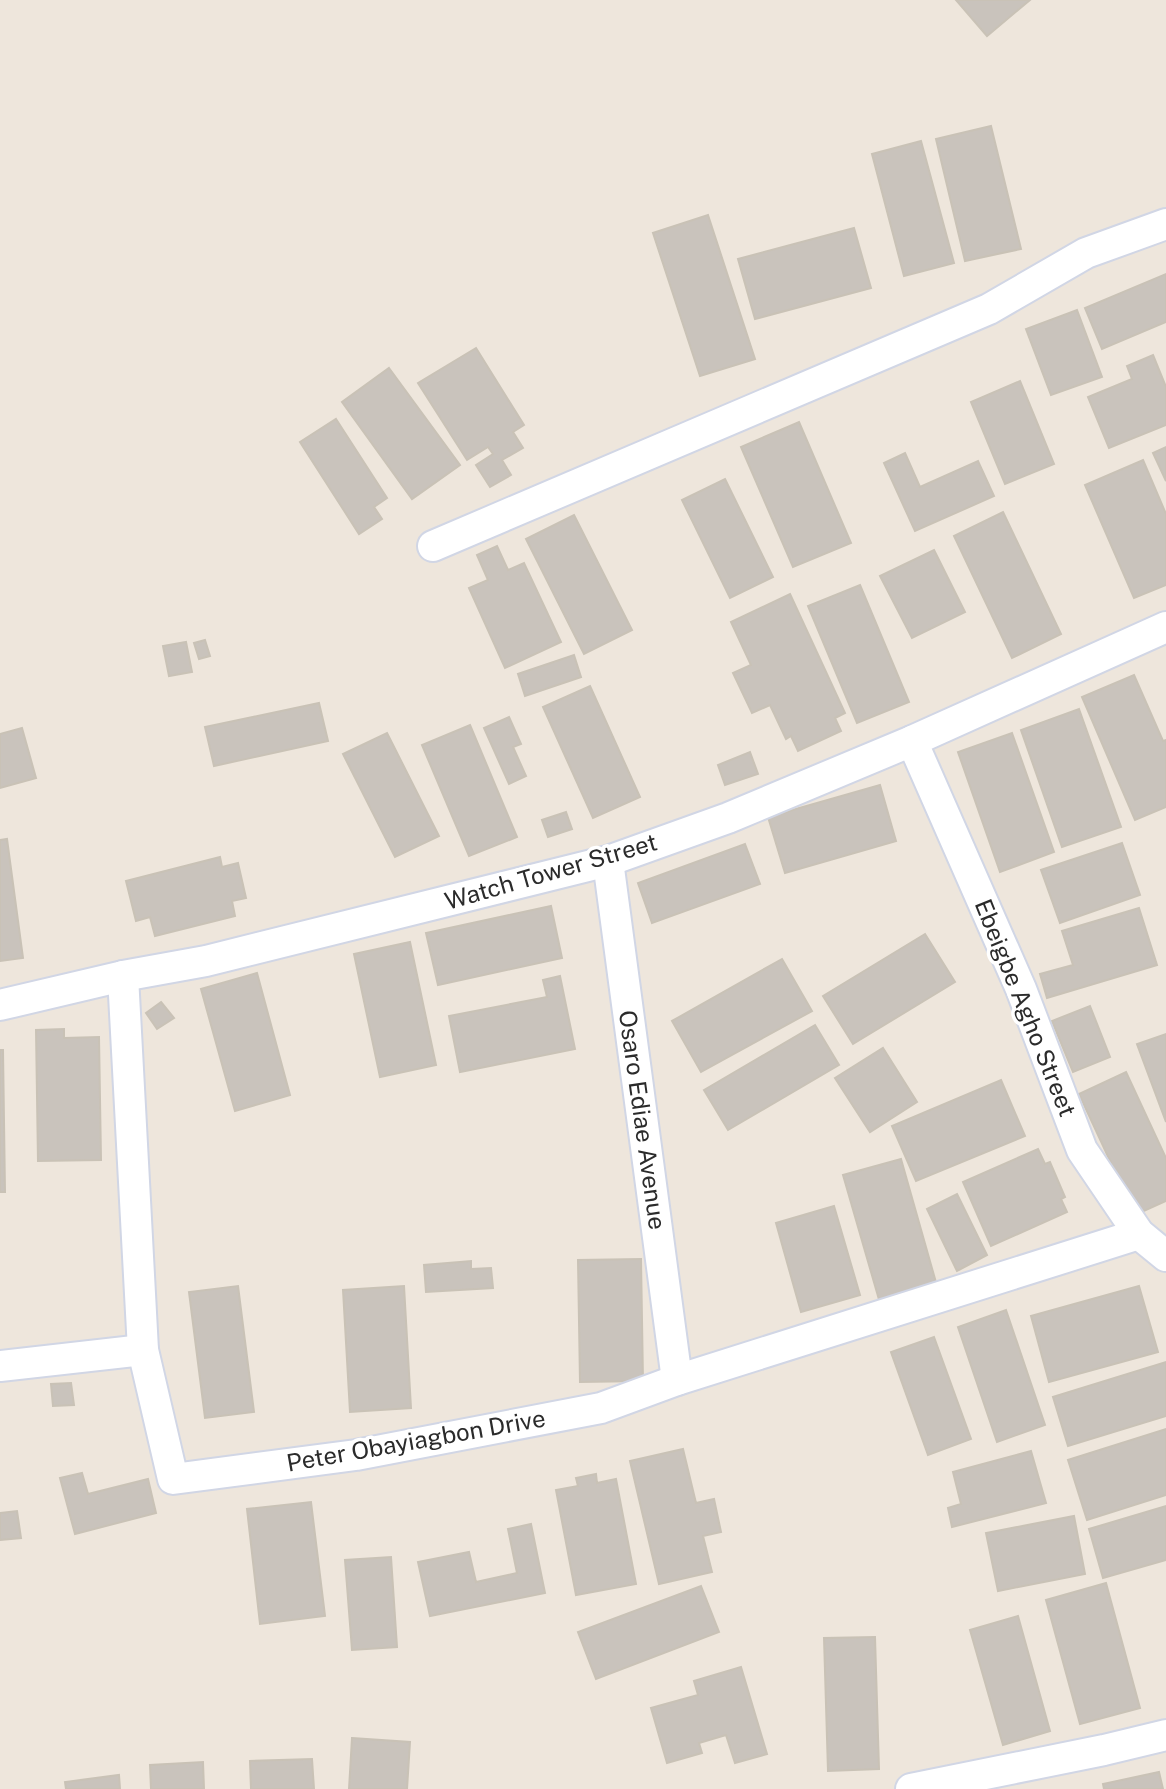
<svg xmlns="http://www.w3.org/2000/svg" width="1166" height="1789" viewBox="0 0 1166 1789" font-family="'Public Sans',sans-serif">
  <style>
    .building { fill: #c9c3bc; stroke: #c9c2b6; stroke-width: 2 }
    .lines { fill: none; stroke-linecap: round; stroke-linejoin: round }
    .minor-casing { stroke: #d1d6e5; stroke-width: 34 }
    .minor { stroke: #fff; stroke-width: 30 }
    .labels { text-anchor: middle; stroke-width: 7; stroke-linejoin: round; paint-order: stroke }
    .street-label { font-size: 24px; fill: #2b2b2b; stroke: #fff }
  </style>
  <rect width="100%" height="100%" fill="#eee6dc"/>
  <g class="building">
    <polygon points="956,0 1030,0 987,36"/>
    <polygon points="991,126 1021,249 965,261 936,139"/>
    <polygon points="921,141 954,263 904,276 872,154"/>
    <polygon points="708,215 755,359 700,376 653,233"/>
    <polygon points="854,228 871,288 755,319 738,259"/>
    <polygon points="1166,274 1166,322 1102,349 1085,308"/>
    <polygon points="1077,310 1102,377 1051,395 1026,329"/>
    <polygon points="476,348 524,425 513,432 523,448 502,460 511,475 490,487 476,465 493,454 488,447 467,460 418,383"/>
    <polygon points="1153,355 1166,387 1166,425 1109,448 1088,397 1132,379 1127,366"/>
    <polygon points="389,368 460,465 412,499 342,402"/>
    <polygon points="1020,381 1054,464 1005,484 971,402"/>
    <polygon points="336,419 387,498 374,507 382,519 359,534 300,442"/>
    <polygon points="799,422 851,543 793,567 741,447"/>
    <polygon points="1166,447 1166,481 1153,453"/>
    <polygon points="905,453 920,487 978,461 994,496 915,531 884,463"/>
    <polygon points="1143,460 1166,514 1166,585 1134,598 1085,485"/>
    <polygon points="725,479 773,577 730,598 682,500"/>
    <polygon points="1003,512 1061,634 1012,658 954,536"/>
    <polygon points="574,515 632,630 584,654 526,539"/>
    <polygon points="497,546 508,570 524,563 561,642 505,668 469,588 488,580 477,555"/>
    <polygon points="934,550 965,612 912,638 880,576"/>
    <polygon points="860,585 909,702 857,723 808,606"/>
    <polygon points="790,594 845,713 835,718 841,731 798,751 791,736 786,739 770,705 752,713 733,673 751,665 731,622"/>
    <polygon points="205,640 210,656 199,659 194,643"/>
    <polygon points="186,642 192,672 169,676 163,646"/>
    <polygon points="574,655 581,677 525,696 518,674"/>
    <polygon points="1134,675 1163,741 1166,740 1166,807 1135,820 1082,697"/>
    <polygon points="590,686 640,797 593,818 543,707"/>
    <polygon points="319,703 328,741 214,766 205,727"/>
    <polygon points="1079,709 1121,827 1062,847 1021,730"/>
    <polygon points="509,717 521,744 513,747 526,776 509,784 484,728"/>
    <polygon points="470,725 517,837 469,856 422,745"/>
    <polygon points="22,728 36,778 0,788 0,734"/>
    <polygon points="387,733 439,836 395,857 343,754"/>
    <polygon points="1012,733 1054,852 1000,872 958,752"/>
    <polygon points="750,752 758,774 725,785 718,765"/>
    <polygon points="880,785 896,841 785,873 768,817"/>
    <polygon points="566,812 572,829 548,837 542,820"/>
    <polygon points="7,839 23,958 0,961 0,840"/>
    <polygon points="1122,843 1140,895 1060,923 1041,870"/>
    <polygon points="745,844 760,884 652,923 638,883"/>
    <polygon points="220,857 222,867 238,863 246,898 232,901 235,916 155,936 150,917 136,921 126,881"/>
    <polygon points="551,906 562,958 438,985 426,933"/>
    <polygon points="1139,908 1157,965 1047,998 1040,974 1073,965 1062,931"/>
    <polygon points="925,934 955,982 853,1044 823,996"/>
    <polygon points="410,942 436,1065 380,1077 354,954"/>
    <polygon points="782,959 812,1011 701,1072 672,1021"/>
    <polygon points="257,973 290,1095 235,1111 201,989"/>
    <polygon points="560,976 575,1049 460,1072 449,1016 547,997 543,980"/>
    <polygon points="161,1002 174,1018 157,1029 146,1013"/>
    <polygon points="1090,1006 1110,1057 1073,1072 1052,1021"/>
    <polygon points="815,1025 839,1065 728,1130 704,1090"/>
    <polygon points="64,1029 64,1038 99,1037 101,1160 38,1161 36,1030"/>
    <polygon points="1166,1034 1166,1122 1137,1044"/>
    <polygon points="883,1048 917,1102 870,1132 835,1078"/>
    <polygon points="0,1050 3,1050 5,1192 0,1192"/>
    <polygon points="1126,1072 1166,1158 1166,1201 1135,1215 1079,1094"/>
    <polygon points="1001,1080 1025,1136 916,1181 892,1126"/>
    <polygon points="1038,1149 1045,1164 1050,1162 1065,1197 1061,1199 1067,1212 991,1246 963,1182"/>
    <polygon points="901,1159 937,1286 880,1303 843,1175"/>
    <polygon points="957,1194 987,1255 957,1271 927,1209"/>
    <polygon points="834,1206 860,1295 801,1312 776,1223"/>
    <polygon points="641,1259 643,1381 580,1382 578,1260"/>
    <polygon points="471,1261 471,1269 491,1268 493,1288 426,1292 424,1265"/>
    <polygon points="238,1286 254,1412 205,1418 189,1292"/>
    <polygon points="404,1286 411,1408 350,1412 343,1290"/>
    <polygon points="1139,1286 1158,1352 1049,1382 1031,1316"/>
    <polygon points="1006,1310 1045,1425 997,1442 958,1327"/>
    <polygon points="934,1337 971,1439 928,1455 891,1352"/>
    <polygon points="1166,1362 1166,1416 1068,1446 1053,1397"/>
    <polygon points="71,1383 74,1405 53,1406 51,1384"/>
    <polygon points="1166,1429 1166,1495 1087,1520 1068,1460"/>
    <polygon points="683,1449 696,1503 714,1499 721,1532 703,1536 712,1572 659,1584 630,1461"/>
    <polygon points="1031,1451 1046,1503 952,1527 948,1508 961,1504 953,1472"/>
    <polygon points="82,1473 88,1494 148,1479 156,1513 75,1534 60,1478"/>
    <polygon points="596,1474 597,1483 616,1479 636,1584 576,1595 556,1490 578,1486 576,1478"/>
    <polygon points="311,1502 325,1616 260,1624 247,1509"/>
    <polygon points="1166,1506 1166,1560 1103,1578 1089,1529"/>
    <polygon points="17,1511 21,1538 0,1540 0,1513"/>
    <polygon points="1074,1516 1085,1574 998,1591 986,1533"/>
    <polygon points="531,1524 545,1593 430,1616 418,1562 469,1552 476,1582 517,1573 508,1529"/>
    <polygon points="391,1557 397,1647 352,1650 345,1560"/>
    <polygon points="1106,1583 1140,1708 1080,1724 1046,1600"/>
    <polygon points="701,1586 719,1632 596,1679 578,1632"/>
    <polygon points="1018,1616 1050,1731 1003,1745 970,1630"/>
    <polygon points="875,1637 879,1769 828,1771 824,1638"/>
    <polygon points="741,1667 767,1754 735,1763 726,1735 699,1743 702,1753 667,1763 651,1708 698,1695 694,1681"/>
    <polygon points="352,1738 410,1742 407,1789 349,1789"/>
    <polygon points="312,1759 314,1789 251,1789 250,1761"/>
    <polygon points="203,1762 204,1789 151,1789 150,1765"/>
    <polygon points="1159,1772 1163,1789 1104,1789 1103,1784"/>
    <polygon points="119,1775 120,1789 66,1789 65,1782"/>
  </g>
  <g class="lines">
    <defs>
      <g id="minor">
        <polyline points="433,546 989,309 1086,253 1166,224"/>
        <polyline points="912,741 1021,989 1082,1150 1139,1234 1166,1256"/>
        <polyline points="608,861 677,1380"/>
        <polyline points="123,976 143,1350 173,1479 356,1455 601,1408 677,1380 1139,1234"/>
        <polyline points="0,1005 123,976 206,961 608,861 728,818 912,741 1166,627"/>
        <polyline points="0,1366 143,1350"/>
        <polyline points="911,1789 1104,1750 1166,1735"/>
      </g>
    </defs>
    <use href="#minor" class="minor-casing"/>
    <use href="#minor" class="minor"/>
  </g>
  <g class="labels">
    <g class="street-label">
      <text transform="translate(551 872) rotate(-16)" y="8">Watch Tower Street</text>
      <text transform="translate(1025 1008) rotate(68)" y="8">Ebeigbe Agho Street</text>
      <text transform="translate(642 1120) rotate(82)" y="8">Osaro Ediae Avenue</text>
      <text transform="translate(416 1441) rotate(-10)" y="8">Peter Obayiagbon Drive</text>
    </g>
  </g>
</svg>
